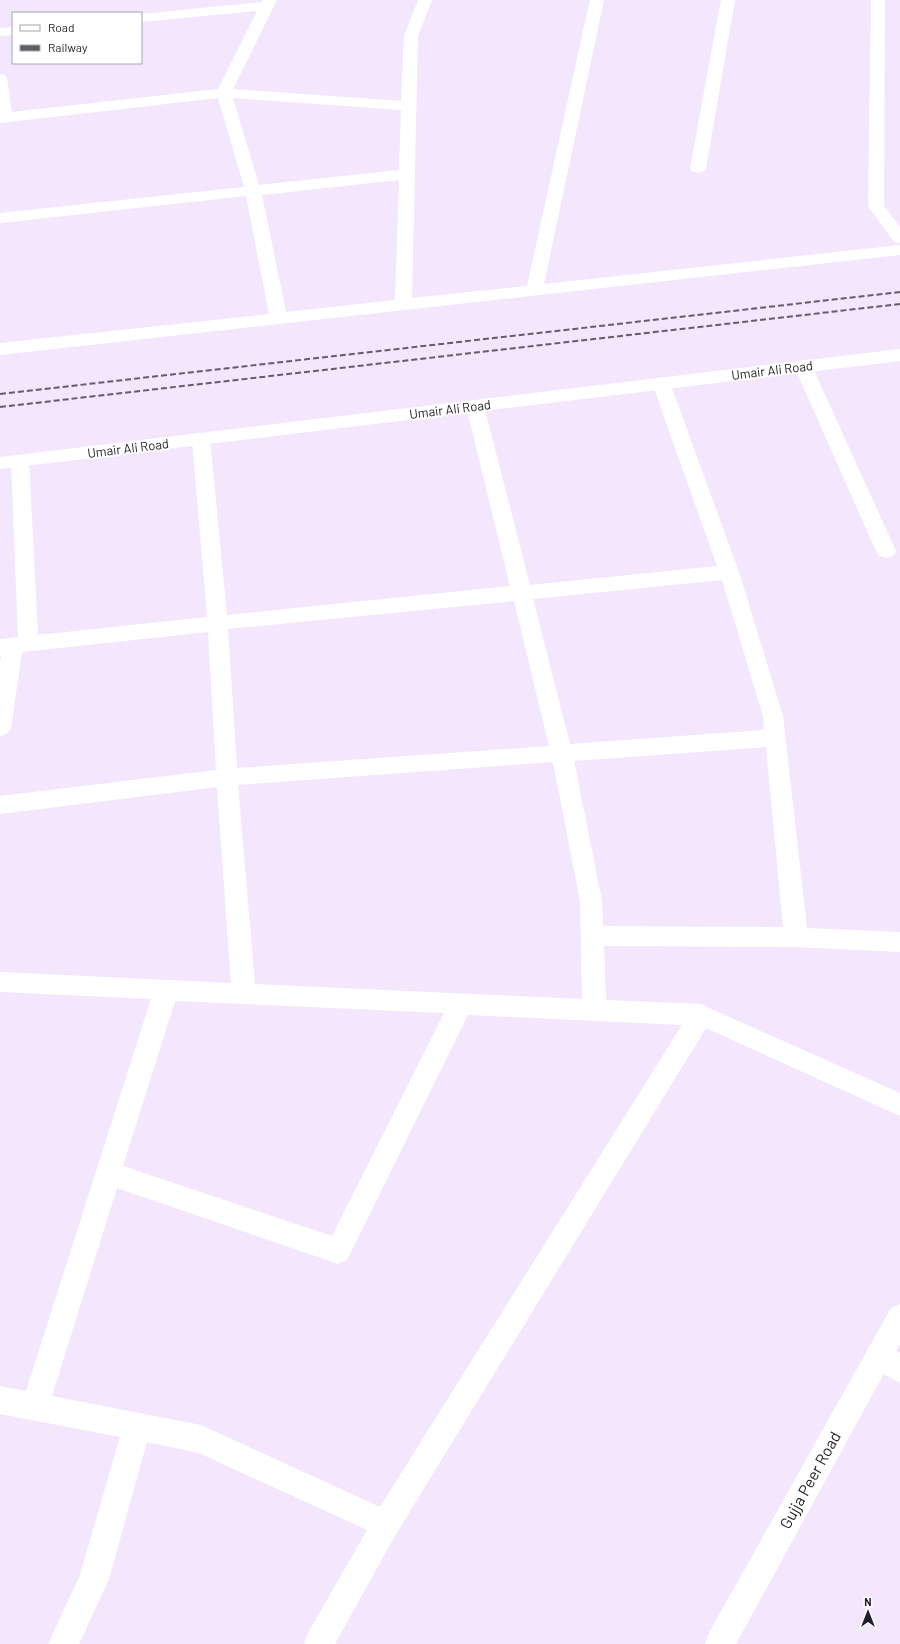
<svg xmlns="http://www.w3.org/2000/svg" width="900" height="1644" viewBox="0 0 900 1644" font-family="Barlow,sans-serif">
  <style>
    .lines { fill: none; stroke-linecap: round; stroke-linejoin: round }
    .street { fill: #fff; fill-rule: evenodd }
    .secondary { fill: #fff; fill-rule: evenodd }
    .rail { stroke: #645d68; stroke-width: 2; stroke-dasharray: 6 3; stroke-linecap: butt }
    .labels { text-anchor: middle; stroke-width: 4; stroke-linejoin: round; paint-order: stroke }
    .street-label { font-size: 13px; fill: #221e25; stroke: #fff }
    .near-street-label { font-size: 16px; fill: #221e25; stroke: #fff }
  </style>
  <rect width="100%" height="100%" fill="#f4e7fd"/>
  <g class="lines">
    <g class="street">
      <path d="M 263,0 L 277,0 L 233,89 L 401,101 L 404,36 L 418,0 L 432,0 L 418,36 L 412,298 L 527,286 L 590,0 L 604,0 L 544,284 L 900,245 L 900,255 L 0,355 L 0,343 L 269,314 L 246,196 L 0,223 L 0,213 L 244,187 L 218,98 L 0,123 L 0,74 L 5,75 L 7,78 L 12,112 L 218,89 L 257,11 L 141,22 L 141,14 L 262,2 ZM 233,98 L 401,110 L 399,170 L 259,185 ZM 399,180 L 395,300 L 286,312 L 262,195 Z"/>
      <polygon points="721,0 735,0 706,168 704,171 698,173 692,171 690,168"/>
      <polygon points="871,0 885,0 884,206 900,227 900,243 894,242 868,206"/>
      <polygon points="13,27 13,35 0,36 0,28"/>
      <polygon points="803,360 809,362 812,366 896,551 893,556 886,558 879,556 876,551 794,366 797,362"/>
      <path d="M 661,377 L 667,379 L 670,383 L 739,572 L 783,716 L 807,928 L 900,932 L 900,952 L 796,947 L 604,946 L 606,1000 L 701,1004 L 709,1008 L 900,1093 L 900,1116 L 706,1028 L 396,1534 L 335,1644 L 304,1644 L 308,1633 L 367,1530 L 199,1453 L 147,1442 L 109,1579 L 79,1644 L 48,1644 L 80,1575 L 120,1437 L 0,1414 L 0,1386 L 26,1391 L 151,999 L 0,992 L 0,972 L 231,983 L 217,787 L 0,814 L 0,796 L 216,770 L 208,632 L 22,652 L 11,728 L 7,734 L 0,736 L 0,663 L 1,655 L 0,655 L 0,639 L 18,637 L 11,461 L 13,456 L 20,455 L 27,456 L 29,461 L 38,635 L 207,617 L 192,439 L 195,435 L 201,433 L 207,435 L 210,439 L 227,615 L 510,586 L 466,406 L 469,402 L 475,400 L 481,402 L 484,406 L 530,585 L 717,566 L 652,383 L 655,379 ZM 722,580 L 763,716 L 764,730 L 570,744 L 533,599 ZM 514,601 L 549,746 L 237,768 L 228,629 ZM 766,747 L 783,927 L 603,926 L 602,901 L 574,761 ZM 553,762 L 580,901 L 582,999 L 255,984 L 238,785 ZM 175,1001 L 444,1013 L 332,1236 L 123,1166 ZM 468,1015 L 682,1025 L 380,1507 L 201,1425 L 52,1396 L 117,1188 L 338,1264 L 347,1260 Z"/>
      <polygon points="879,1342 900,1353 900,1383 869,1366 865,1356 869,1346"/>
    </g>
    <g class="secondary">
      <polygon points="900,349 900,361 0,469 0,457"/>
      <polygon points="900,1304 900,1344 736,1644 705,1644 709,1633 891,1308"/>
    </g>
    <g class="rail">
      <polyline points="0,394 900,292"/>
      <polyline points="0,407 900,304"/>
    </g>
  </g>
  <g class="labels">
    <g class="street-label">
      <text transform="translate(772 370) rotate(-7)" y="5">Umair Ali Road</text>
      <text transform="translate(450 409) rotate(-7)" y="5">Umair Ali Road</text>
      <text transform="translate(128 448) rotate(-7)" y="5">Umair Ali Road</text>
    </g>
    <g class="near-street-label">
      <text transform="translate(810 1480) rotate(-61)" y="6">Gujja Peer Road</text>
    </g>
  </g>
  <rect x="12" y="12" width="130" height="52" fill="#ffffff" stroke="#a7a5a8"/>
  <rect x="20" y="25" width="20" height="6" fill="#ffffff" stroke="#a7a5a8"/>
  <text x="48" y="32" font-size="12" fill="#221e25">Road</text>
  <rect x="20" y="45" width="20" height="6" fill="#645d68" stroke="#a7a5a8"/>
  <text x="48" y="52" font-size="12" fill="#221e25">Railway</text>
  <g transform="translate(868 1612)" stroke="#ffffff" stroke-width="3" paint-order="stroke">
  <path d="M0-3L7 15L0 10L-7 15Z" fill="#221e25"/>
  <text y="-6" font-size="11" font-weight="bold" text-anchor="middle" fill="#221e25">N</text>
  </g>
</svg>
